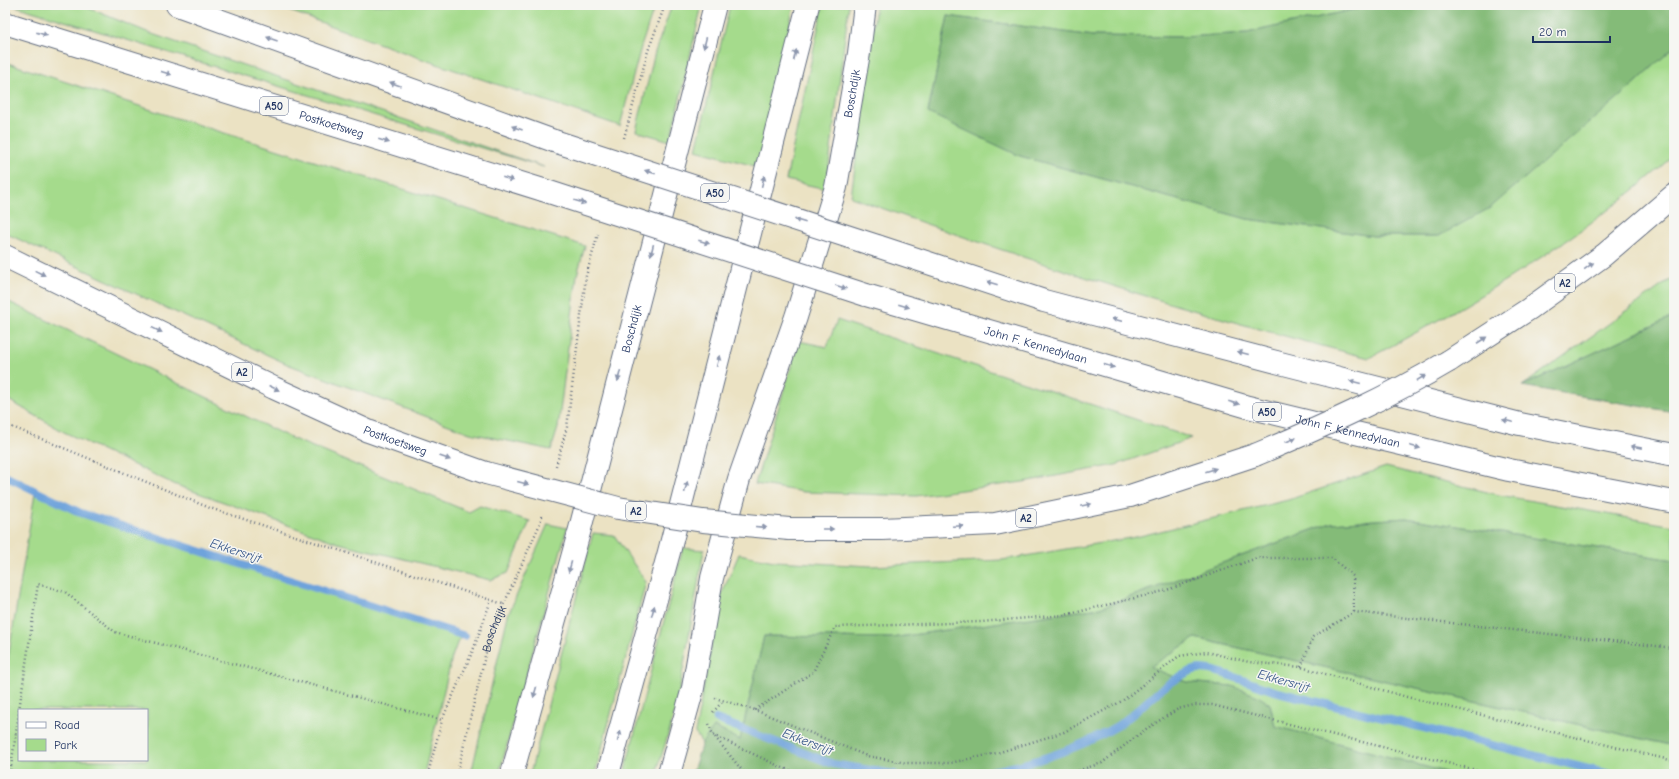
<svg xmlns="http://www.w3.org/2000/svg" width="1679" height="779" viewBox="0 0 1679 779" font-family="'Comic Neue',sans-serif">
  <style>
    .green { fill: #a5db8c; stroke: #608575; fill-rule: evenodd }
    .forest { fill: #84bb78; stroke: #50756b }
    .lines { fill: none; stroke-linecap: round; stroke-linejoin: round }
    .stream { stroke: #6ea3db; stroke-width: 8 }
    .minor-casing { stroke: #646e81; stroke-width: 24 }
    .primary-casing { stroke: #646e81; stroke-width: 24 }
    .motorway-casing { stroke: #646e81; stroke-width: 24 }
    .path { stroke: #646e81; stroke-width: 2.5; stroke-dasharray: 1 3; stroke-linecap: butt }
    .minor { stroke: #fff; stroke-width: 22 }
    .primary { stroke: #fff; stroke-width: 22 }
    .motorway { stroke: #fff; stroke-width: 22 }
    .motorway-bridge-casing { stroke: #646e81; stroke-width: 24; stroke-linecap: butt }
    .motorway-bridge { stroke: #fff; stroke-width: 22 }
    .oneway { fill: #8d97ae }
    .labels { text-anchor: middle; stroke-width: 3; stroke-linejoin: round; paint-order: stroke }
    .shield { fill: #f6f6f2; stroke: #5d6b8a; stroke-width: 1 }
    .shield-label { font-size: 11px; font-weight: bold; fill: #1b2f5e }
    .street-label { font-size: 12px; fill: #1b2f5e; stroke: #f6f6f2 }
    .water-label { font-size: 13px; font-style: italic; fill: #38588a; stroke: #f6f6f2 }
  </style>
  <rect width="100%" height="100%" fill="#f6f6f2"/>
  <filter id="ink" filterUnits="userSpaceOnUse"><feTurbulence type="fractalNoise" baseFrequency=".025" numOctaves="2"/><feDisplacementMap in="SourceGraphic" scale="8" xChannelSelector="R" yChannelSelector="G"/><feConvolveMatrix kernelMatrix="1 2 1 2 8 2 1 2 1" color-interpolation-filters="sRGB"/></filter>
  <filter id="wash" filterUnits="userSpaceOnUse"><feTurbulence type="fractalNoise" baseFrequency=".012" numOctaves="4" result="noise"/><feDisplacementMap in="SourceGraphic" scale="16" xChannelSelector="R" yChannelSelector="G"/><feGaussianBlur stdDeviation="0.9" result="paint"/><feColorMatrix in="noise" values="0 0 0 0 0 0 0 0 0 0 0 0 0 0 0 0 0 1.4 0 .05"/><feComposite in="paint" operator="in"/></filter>
  <g filter="url(#wash)">
    <rect width="100%" height="100%" fill="#ebe2c3"/>
    <g class="green">
      <polygon points="12,5 81,5 152,34 544,167"/>
      <polygon points="273,5 655,5 641,47 620,126 425,60"/>
      <polygon points="672,5 702,5 670,141 636,131 655,52"/>
      <polygon points="730,5 794,5 758,167 696,150"/>
      <polygon points="823,5 849,5 826,189 786,180"/>
      <path d="M 876,5 L 1374,5 L 1247,33 L 1184,37 L 1093,36 L 948,16 L 928,112 L 1020,156 L 1247,219 L 1374,236 L 1439,236 L 1632,86 L 1674,47 L 1674,156 C 1583,237 1477,301 1369,358 C 1193,314 1021,259 851,197 Z"/>
      <polygon points="5,62 170,116 585,246 577,275 558,428 551,450 470,433 287,364 5,233"/>
      <polygon points="1674,277 1674,316 1522,386"/>
      <polygon points="5,300 291,438 469,512 480,506 530,521 508,573 490,580 338,543 176,485 64,432 5,398"/>
      <polygon points="837,320 1192,438 1116,465 1023,482 916,496 804,492 755,484 799,341 827,347"/>
      <polygon points="1386,467 1499,495 1674,526 1674,560 1406,518 1331,523 1100,608 891,638 764,636 740,740 714,727 702,743 695,733 720,598 739,554 774,561 871,566 1002,560 1136,537 1288,500"/>
      <path d="M 35,493 L 68,507 L 129,528 L 464,637 L 458,641 L 452,657 L 424,774 L 5,774 L 5,677 ZM 19,710 L 147,710 L 147,760 L 19,760 Z"/>
      <polygon points="548,524 567,528 499,774 471,774 508,615"/>
      <polygon points="593,533 614,535 646,582 595,774 530,774"/>
      <polygon points="683,548 704,550 676,709 656,774 624,774"/>
      <polygon points="1195,638 1674,746 1674,774 1452,774 1275,726 1270,704 1232,686 1186,682 1149,667"/>
    </g>
    <g class="forest">
      <polygon points="1374,5 1674,5 1674,47 1632,86 1490,208 1439,236 1374,236 1247,219 1020,156 928,113 948,16 1093,36 1184,37 1247,33"/>
      <polygon points="1674,316 1674,412 1522,386"/>
      <polygon points="1406,518 1674,560 1674,746 1195,638 1150,667 1186,682 1232,686 1258,696 1270,704 1275,726 1452,774 692,774 702,743 714,727 740,740 764,636 891,638 1100,608 1331,523"/>
    </g>
    <g class="lines">
      <g class="stream">
        <polyline points="5,476 81,513 465,636"/>
        <polyline points="716,719 833,764 894,774"/>
        <path d="M 972,774 C 1020,768 1076,751 1117,726 C 1143,709 1163,681 1194,670 C 1210,664 1262,689 1282,693 C 1391,720 1500,747 1609,774"/>
      </g>
    </g>
  </g>
  <g filter="url(#ink)">
    <g class="lines">
      <defs>
        <g id="minor">
          <path id="s2" d="M 669,774 L 693,688 L 712,578 L 739,479 L 796,317 L 836,187 L 859,53 L 865,5"/>
        </g>
        <g id="primary">
          <path id="s3" d="M 512,774 L 580,529 L 715,5"/>
          <polyline points="608,774 669,552 808,5"/>
        </g>
        <g id="motorway">
          <polyline points="177,5 554,141"/>
          <path id="s4" d="M 5,23 L 543,190"/>
          <polyline points="877,246 1044,301 1280,363 1520,424 1674,455"/>
          <path id="s5" d="M 5,256 L 274,388 L 368,431 L 486,473"/>
          <path id="s6" d="M 866,295 L 1248,407 L 1509,470 L 1674,502"/>
          <polyline points="1449,361 1529,309 1604,255 1674,195"/>
          <polyline points="789,529 882,529 995,524 1130,496 1255,455"/>
        </g>
      </defs>
      <use href="#minor" class="minor-casing"/>
      <use href="#primary" class="primary-casing"/>
      <use href="#motorway" class="motorway-casing"/>
      <g class="path">
        <polyline points="624,138 648,51 665,5"/>
        <polyline points="5,424 210,508 503,604"/>
        <polyline points="556,466 567,427 586,276 598,234"/>
        <polyline points="1301,667 1313,637 1354,612 1674,648"/>
        <polyline points="715,698 755,710 867,756 907,763 950,763 997,753 1064,732 1122,701 1179,656 1207,652 1249,662 1301,667 1407,697 1674,761"/>
        <polyline points="19,710 38,584 65,592 115,632 442,720 474,648 491,600"/>
        <polyline points="755,710 813,672 835,627 980,622 1065,615 1164,591 1257,558 1332,558 1353,576 1354,612"/>
        <polyline points="713,712 723,701"/>
        <polyline points="709,724 713,735 783,768 801,774"/>
        <polyline points="715,737 745,774"/>
        <polyline points="10,774 19,712"/>
        <polyline points="428,774 442,720"/>
        <path id="s1" d="M 457,774 L 490,635 L 539,526 L 543,513"/>
        <polyline points="1067,774 1102,763 1146,729 1178,709 1194,705 1212,705 1472,769 1486,774"/>
      </g>
      <use href="#minor" class="minor"/>
      <use href="#primary" class="primary"/>
      <use href="#motorway" class="motorway"/>
      <defs>
        <g id="motorway-bridge">
          <polyline points="554,141 877,246"/>
          <polyline points="543,190 866,295"/>
          <path d="M 1255,455 C 1322,427 1387,398 1449,361"/>
          <polyline points="486,473 618,508 703,521 789,529"/>
        </g>
      </defs>
      <use href="#motorway-bridge" class="motorway-bridge-casing"/>
      <use href="#motorway-bridge" class="motorway-bridge"/>
    </g>
    <defs><path id="oneway-solid" d="M-6-.8H1V-3.2L6.5 0L1 3.2V.8H-6Z"/></defs>
    <g class="oneway">
      <use href="#oneway-solid" transform="translate(42 34) rotate(17)"/>
      <use href="#oneway-solid" transform="translate(272 39) rotate(-160)"/>
      <use href="#oneway-solid" transform="translate(705 43) rotate(104)"/>
      <use href="#oneway-solid" transform="translate(795 55) rotate(-76)"/>
      <use href="#oneway-solid" transform="translate(166 73) rotate(17)"/>
      <use href="#oneway-solid" transform="translate(395 84) rotate(-160)"/>
      <use href="#oneway-solid" transform="translate(517 128) rotate(-160)"/>
      <use href="#oneway-solid" transform="translate(384 141) rotate(17)"/>
      <use href="#oneway-solid" transform="translate(650 172) rotate(-162)"/>
      <use href="#oneway-solid" transform="translate(508 179) rotate(17)"/>
      <use href="#oneway-solid" transform="translate(763 181) rotate(-76)"/>
      <use href="#oneway-solid" transform="translate(580 202) rotate(18)"/>
      <use href="#oneway-solid" transform="translate(800 221) rotate(-162)"/>
      <use href="#oneway-solid" transform="translate(704 242) rotate(18)"/>
      <use href="#oneway-solid" transform="translate(652 250) rotate(104)"/>
      <use href="#oneway-solid" transform="translate(1589 266) rotate(-36)"/>
      <use href="#oneway-solid" transform="translate(40 273) rotate(26)"/>
      <use href="#oneway-solid" transform="translate(992 283) rotate(-162)"/>
      <use href="#oneway-solid" transform="translate(841 287) rotate(18)"/>
      <use href="#oneway-solid" transform="translate(904 306) rotate(16)"/>
      <use href="#oneway-solid" transform="translate(1117 320) rotate(-165)"/>
      <use href="#oneway-solid" transform="translate(157 330) rotate(26)"/>
      <use href="#oneway-solid" transform="translate(1482 340) rotate(-33)"/>
      <use href="#oneway-solid" transform="translate(1243 353) rotate(-165)"/>
      <use href="#oneway-solid" transform="translate(718 361) rotate(-76)"/>
      <use href="#oneway-solid" transform="translate(1109 366) rotate(16)"/>
      <use href="#oneway-solid" transform="translate(619 376) rotate(104)"/>
      <use href="#oneway-solid" transform="translate(1421 378) rotate(-31)"/>
      <use href="#oneway-solid" transform="translate(1355 382) rotate(-166)"/>
      <use href="#oneway-solid" transform="translate(274 388) rotate(25)"/>
      <use href="#oneway-solid" transform="translate(1234 403) rotate(16)"/>
      <use href="#oneway-solid" transform="translate(1508 421) rotate(-166)"/>
      <use href="#oneway-solid" transform="translate(1291 440) rotate(-23)"/>
      <use href="#oneway-solid" transform="translate(1415 447) rotate(14)"/>
      <use href="#oneway-solid" transform="translate(1636 447) rotate(-169)"/>
      <use href="#oneway-solid" transform="translate(445 458) rotate(20)"/>
      <use href="#oneway-solid" transform="translate(1211 470) rotate(-18)"/>
      <use href="#oneway-solid" transform="translate(523 483) rotate(15)"/>
      <use href="#oneway-solid" transform="translate(686 487) rotate(-76)"/>
      <use href="#oneway-solid" transform="translate(1086 505) rotate(-12)"/>
      <use href="#oneway-solid" transform="translate(958 526) rotate(-3)"/>
      <use href="#oneway-solid" transform="translate(761 527) rotate(5)"/>
      <use href="#oneway-solid" transform="translate(828 529)"/>
      <use href="#oneway-solid" transform="translate(570 567) rotate(106)"/>
      <use href="#oneway-solid" transform="translate(653 611) rotate(-75)"/>
      <use href="#oneway-solid" transform="translate(535 692) rotate(106)"/>
      <use href="#oneway-solid" transform="translate(619 736) rotate(-75)"/>
    </g>
  </g>
  <g class="labels">
    <g class="shield">
      <rect x="260" y="97" width="28" height="18" rx="3"/>
      <rect x="701" y="184" width="28" height="18" rx="3"/>
      <rect x="1555" y="274" width="20" height="18" rx="3"/>
      <rect x="232" y="363" width="20" height="18" rx="3"/>
      <rect x="1253" y="403" width="28" height="18" rx="3"/>
      <rect x="626" y="502" width="20" height="18" rx="3"/>
      <rect x="1016" y="509" width="20" height="18" rx="3"/>
    </g>
    <g class="shield-label">
      <text x="274" y="110">A50</text>
      <text x="715" y="197">A50</text>
      <text x="1565" y="287">A2</text>
      <text x="242" y="376">A2</text>
      <text x="1267" y="416">A50</text>
      <text x="636" y="515">A2</text>
      <text x="1026" y="522">A2</text>
    </g>
    <g class="street-label">
      <text dy="4" stroke="none"><textPath href="#s2" startOffset="706">Boschdijk</textPath></text>
      <text dy="4" stroke="none"><textPath href="#s4" startOffset="342">Postkoetsweg</textPath></text>
      <text dy="4" stroke="none"><textPath href="#s3" startOffset="461">Boschdijk</textPath></text>
      <text dy="4" stroke="none"><textPath href="#s6" startOffset="177">John F. Kennedylaan</textPath></text>
      <text dy="4" stroke="none"><textPath href="#s6" startOffset="501">John F. Kennedylaan</textPath></text>
      <text dy="4" stroke="none"><textPath href="#s5" startOffset="432">Postkoetsweg</textPath></text>
      <text dy="4" stroke="none"><textPath href="#s1" startOffset="150">Boschdijk</textPath></text>
    </g>
    <g class="water-label">
      <text transform="translate(236 550) rotate(18)" y="5">Ekkersrijt</text>
      <text transform="translate(1284 680) rotate(16)" y="5">Ekkersrijt</text>
      <text transform="translate(808 741) rotate(21)" y="5">Ekkersrijt</text>
    </g>
  </g>
  <rect width="1679" height="779" fill="none" stroke="#f6f6f2" stroke-width="20"/>
  <rect x="18" y="709" width="130" height="52" fill="#f6f6f2" stroke="#9ea6b7"/>
  <rect x="26" y="722" width="20" height="6" fill="#ffffff" stroke="#9ea6b7"/>
  <text x="54" y="729" font-size="12" fill="#1b2f5e">Road</text>
  <rect x="26" y="739" width="20" height="12" fill="#a5db8c" stroke="#9ea6b7"/>
  <text x="54" y="749" font-size="12" fill="#1b2f5e">Park</text>
  <path d="M1533 36v6h77v-6" fill="none" stroke="#1b2f5e" stroke-width="2"/>
  <text x="1539" y="36" font-size="12" fill="#1b2f5e" stroke="#f6f6f2" stroke-width="3" paint-order="stroke">20 m</text>
</svg>
